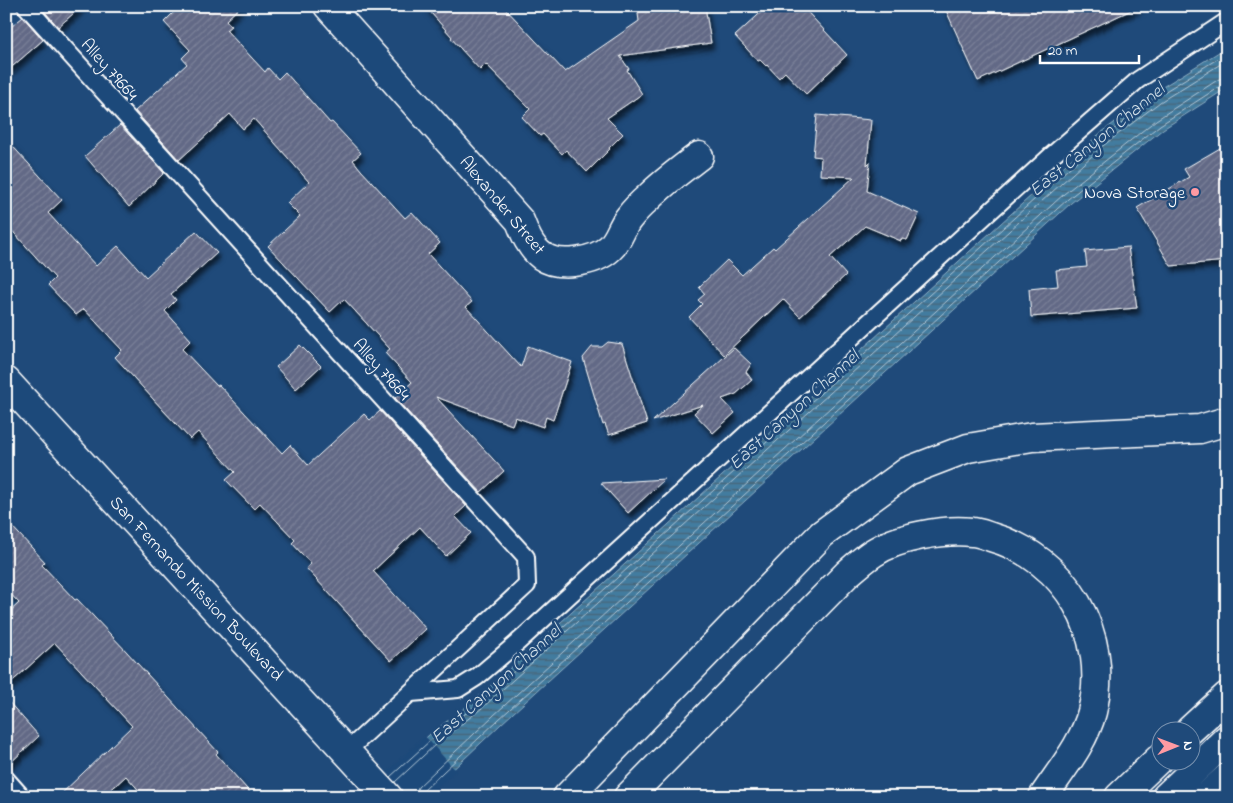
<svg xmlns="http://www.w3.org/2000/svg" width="1233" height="803" viewBox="0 0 1233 803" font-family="'Indie Flower',sans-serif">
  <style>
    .water { fill: url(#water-rules); stroke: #8eb0c5 }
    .pier { fill: #1f4a7a }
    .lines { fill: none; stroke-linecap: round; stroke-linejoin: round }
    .shore { stroke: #b4cad9; stroke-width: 1 }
    .building { fill: url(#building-hatch); stroke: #fff; filter: url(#shadow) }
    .lane-casing { stroke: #fff; stroke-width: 20 }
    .street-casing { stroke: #fff; stroke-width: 31 }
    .secondary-casing { stroke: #fff; stroke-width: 31 }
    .highway-casing { stroke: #fff; stroke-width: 31 }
    .lane { stroke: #1f4a7a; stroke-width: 16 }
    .street { stroke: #1f4a7a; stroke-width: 28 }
    .secondary { stroke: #1f4a7a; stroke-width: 28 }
    .highway { stroke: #1f4a7a; stroke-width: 28 }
    .poi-dot { fill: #ff9aa2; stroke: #1f4a7a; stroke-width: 2 }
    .labels { text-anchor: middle; stroke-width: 5; stroke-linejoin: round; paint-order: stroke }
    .street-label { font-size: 18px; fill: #fff; stroke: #1f4a7a }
    .poi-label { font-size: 18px; fill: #fff; stroke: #1f4a7a; text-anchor: end }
    .water-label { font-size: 19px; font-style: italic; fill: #d0dee7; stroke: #1f4a7a }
  </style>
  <defs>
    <pattern id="water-rules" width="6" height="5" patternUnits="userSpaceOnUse" patternTransform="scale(1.25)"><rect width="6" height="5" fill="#437b9f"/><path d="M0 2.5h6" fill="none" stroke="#486476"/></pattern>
    <pattern id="building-hatch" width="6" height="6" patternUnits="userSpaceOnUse" patternTransform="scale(1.25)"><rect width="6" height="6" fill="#626986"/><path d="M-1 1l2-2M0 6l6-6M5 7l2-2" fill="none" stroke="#7a8098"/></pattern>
    <filter id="shadow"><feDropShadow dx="3" dy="5.5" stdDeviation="2.5" flood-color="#0009"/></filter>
  </defs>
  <rect width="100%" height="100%" fill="#1f4a7a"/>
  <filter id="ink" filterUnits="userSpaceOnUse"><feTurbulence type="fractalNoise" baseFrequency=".02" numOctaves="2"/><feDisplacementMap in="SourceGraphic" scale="10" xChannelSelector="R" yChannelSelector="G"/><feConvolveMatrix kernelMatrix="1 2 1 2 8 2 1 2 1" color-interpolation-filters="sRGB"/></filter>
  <g filter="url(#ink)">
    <polygon class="water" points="1227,47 1227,88 1163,129 1071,203 501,724 424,797 362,797 429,735 475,700 1097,136 1153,93"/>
    <polygon class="pier" points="425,736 456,771 427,797 360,797"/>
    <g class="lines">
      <g class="shore">
        <polyline points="390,777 432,739 478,704 1100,140 1156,97 1227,53"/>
        <polyline points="395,782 436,744 482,708 1104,145 1160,102 1227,60"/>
        <polyline points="415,797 418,787 493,716 1064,194 1156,120 1219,79 1227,78"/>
        <polyline points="421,797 423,791 498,720 1068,199 1160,125 1222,85 1227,84"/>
      </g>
    </g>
    <g class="building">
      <polygon points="40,6 82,6 58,27"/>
      <polygon points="180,6 241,6 226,20 231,26 226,30 265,72 268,68 278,79 285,72 330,123 332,122 361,153 353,160 361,170 405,218 412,212 440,243 428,254 472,302 466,307 521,367 528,346 572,362 553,420 546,417 543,427 515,417 512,425 436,397 504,471 481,492 395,398 412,382 385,353 390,349 344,299 330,312 268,246 300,216 287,203 309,182 254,119 243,129 230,114 179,160 135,111 187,64 182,58 190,50 164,22"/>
      <polygon points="425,6 503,6 565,72 639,21 637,6 705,6 711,43 620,56 629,69 627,70 642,94 607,118 623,134 609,148 610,149 587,172 566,150 562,154 543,134 540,136 522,117 530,109 486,64 480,70 451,38 452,37"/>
      <polygon points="768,6 802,6 847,55 806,94 785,72 779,78 767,65 766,66 760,60 758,61 735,36"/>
      <polygon points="944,6 1140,6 978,81"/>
      <polygon points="23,17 43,40 6,72 6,31"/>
      <polygon points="817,115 871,120 867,165 870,162 867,191 919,214 907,240 902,239 901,241 865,226 830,257 846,275 800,317 783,299 724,355 689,317 702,304 698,300 705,294 699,287 727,260 742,275 773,247 775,249 854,177 820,175 821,157 813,156"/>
      <polygon points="120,125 164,173 129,207 85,156"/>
      <polygon points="6,139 62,200 48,213 96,266 118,246 146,277 196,231 217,253 171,294 176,300 165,311 191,340 182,349 217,386 219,385 282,453 290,445 308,465 364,414 370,420 380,411 466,506 455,516 471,533 446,556 420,527 373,571 426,629 391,661 306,568 311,564 292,543 295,540 260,503 254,509 226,480 235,472 198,432 190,439 163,410 115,357 122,350 84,309 76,315 48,285 55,278 6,224"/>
      <polygon points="1227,144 1227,261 1171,266 1137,208 1189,177 1184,169"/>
      <polygon points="1128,247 1137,308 1031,317 1029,289 1058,286 1056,270 1087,267 1085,251"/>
      <polygon points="608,342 622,344 647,423 609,435 605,424 603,425 583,358 592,347 602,347"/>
      <polygon points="300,345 321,366 296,389 276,367"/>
      <polygon points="734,348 751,364 746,372 752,380 736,394 722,399 735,413 713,433 694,413 703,405 653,421"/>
      <polygon points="665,479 628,513 601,483"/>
      <polygon points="6,520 45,562 42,565 75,600 77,599 127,652 218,752 216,754 254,797 145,797 126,776 103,797 58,797 132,726 55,643 6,687 6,615 19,603 6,589"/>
      <polygon points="6,699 39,736 6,767"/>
    </g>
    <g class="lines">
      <defs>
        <g id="lane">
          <polyline points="26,6 526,557 527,585 347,751"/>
          <polyline points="411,693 458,689 477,677 517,643 1052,155 1138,80 1227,21"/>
          <polyline points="6,779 22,797"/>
        </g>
        <path id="street" d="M 328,6 L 520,221 C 525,234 530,247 542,256 C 559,268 595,262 610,248 C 619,240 621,228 628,219 C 634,211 642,203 649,197 C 664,182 682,169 699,156"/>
        <polyline id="secondary" points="6,381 388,797"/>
        <g id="highway">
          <polyline points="1190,730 1227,696"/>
          <polyline points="567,797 822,534 908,471 968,448 1032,437 1200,429 1227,421"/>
          <path d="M 628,797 L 847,574 C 855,567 864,559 873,553 C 897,537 944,529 972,532 C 978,532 985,535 991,537 C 1066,558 1111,635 1092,712 C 1084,743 1061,770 1043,797"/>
          <polyline points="1119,797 1160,758"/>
          <polyline points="1166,797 1227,739"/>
          <polyline points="1206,797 1227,778"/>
        </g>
      </defs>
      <use href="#lane" class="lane-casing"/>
      <use href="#street" class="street-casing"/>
      <use href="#secondary" class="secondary-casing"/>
      <use href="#highway" class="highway-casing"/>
      <use href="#lane" class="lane"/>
      <use href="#street" class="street"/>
      <use href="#secondary" class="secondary"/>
      <use href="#highway" class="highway"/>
    </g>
  </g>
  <circle class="poi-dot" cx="1195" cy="192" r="5"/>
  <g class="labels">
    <g class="street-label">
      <text transform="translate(110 69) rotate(48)" y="6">Alley 79664</text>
      <text transform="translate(503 205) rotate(50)" y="6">Alexander Street</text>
      <text transform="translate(382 369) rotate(48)" y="6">Alley 79664</text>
      <text transform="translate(197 588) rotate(47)" y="6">San Fernando Mission Boulevard</text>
    </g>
    <g class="poi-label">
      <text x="1185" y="198">Nova Storage</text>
    </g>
    <g class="water-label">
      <text transform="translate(1096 139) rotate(-39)" y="7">East Canyon Channel</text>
      <text transform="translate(793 409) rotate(-42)" y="7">East Canyon Channel</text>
      <text transform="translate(495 683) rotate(-42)" y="7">East Canyon Channel</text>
    </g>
  </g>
  <rect width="1233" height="803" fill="none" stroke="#1f4a7a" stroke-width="25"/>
  <rect x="12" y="12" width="1208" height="778" fill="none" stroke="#fff" stroke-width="2" filter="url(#ink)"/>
  <g transform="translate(1176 746) rotate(89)"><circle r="24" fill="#1f4a7a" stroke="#7992af"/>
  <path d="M0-4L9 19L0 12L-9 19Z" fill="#ff9aa2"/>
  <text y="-8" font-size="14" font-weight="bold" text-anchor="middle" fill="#ffffff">N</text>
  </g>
  <path d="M1040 55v8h99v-8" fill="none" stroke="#ffffff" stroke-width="2.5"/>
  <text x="1048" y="55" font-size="15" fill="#ffffff" stroke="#1f4a7a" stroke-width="4" paint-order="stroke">20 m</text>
</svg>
